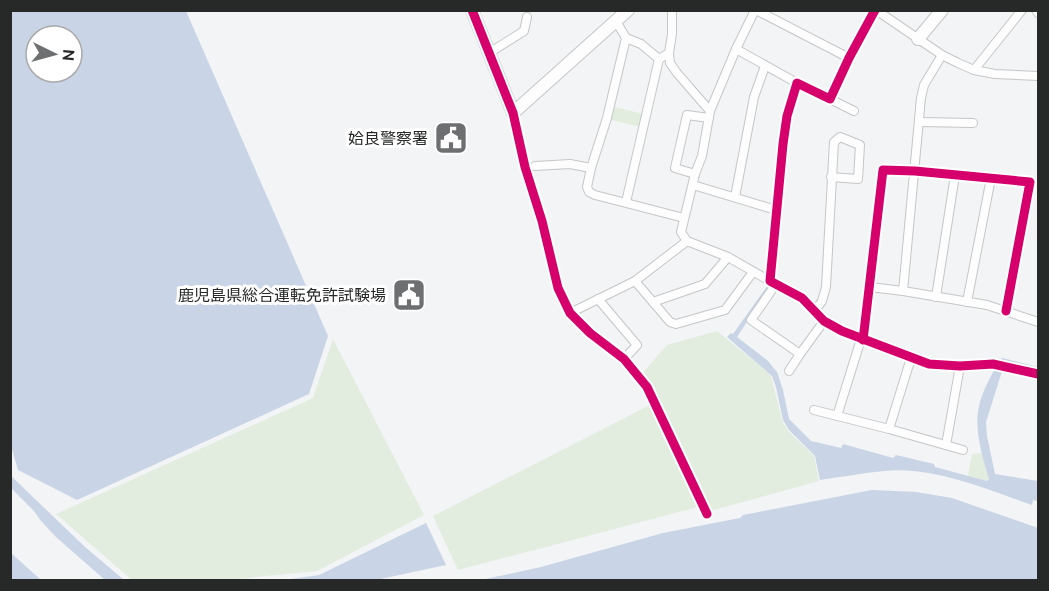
<svg xmlns="http://www.w3.org/2000/svg" width="1049" height="591" viewBox="0 0 1049 591" font-family="Ubuntu,'Noto Sans JP',sans-serif">
  <style>
    .green { fill: #e2ede0 }
    .water { fill: #c9d4e7; fill-rule: evenodd }
    .lines { fill: none; stroke-linecap: round; stroke-linejoin: round }
    .stream { stroke: #c9d4e7; stroke-width: 2 }
    .street-casing { stroke: #c5c6c7; stroke-width: 10 }
    .secondary-casing { stroke: #c5c6c7; stroke-width: 14 }
    .street { stroke: #fdfdfe; stroke-width: 8 }
    .secondary { stroke: #fdfdfe; stroke-width: 12 }
    .cycleway-casing { stroke: #fff; stroke-width: 13 }
    .cycleway { stroke: #d6006c; stroke-width: 9 }
    .labels { text-anchor: middle; stroke-width: 6; stroke-linejoin: round; paint-order: stroke }
    .poi-label { font-size: 16px; fill: #272828; stroke: #fff; text-anchor: end }
  </style>
  <rect width="100%" height="100%" fill="#f2f4f5"/>
  <g class="green">
    <polygon points="614,107 644,114 641,127 611,120"/>
    <polygon points="717,331 763,368 771,376 782,420 788,431 814,456 819,481 710,511 641,375 667,345"/>
    <polygon points="333,339 424,515 317,571 228,580 132,580 56,514 313,398"/>
    <polygon points="650,405 698,507 458,570 433,516"/>
    <polygon points="982,453 989,479 987,481 968,476 972,454"/>
  </g>
  <g class="water">
    <path d="M 10,11 L 186,11 L 328,336 L 309,394 L 77,500 L 18,470 L 11,446 ZM 36,36 L 72,36 L 72,72 L 36,72 Z"/>
    <path d="M 768,285 L 770,287 L 737,337 L 767,360 L 777,372 L 783,390 L 789,419 L 811,441 L 841,448 L 843,444 L 893,458 L 896,455 L 934,464 L 935,467 L 987,481 L 989,479 C 983,460 975,432 978,412 C 980,396 988,381 996,367 L 1003,368 L 986,422 L 987,436 L 995,474 L 1038,481 L 1038,505 L 1037,505 L 1037,501 L 1033,500 L 1032,505 C 986,489 933,466 884,471 C 863,473 841,477 820,480 L 815,456 L 789,430 L 783,420 L 776,387 L 772,376 L 727,337 L 731,333 L 733,334 Z"/>
    <polygon points="10,475 85,547 124,580 105,580 56,537 41,521 34,511 11,488"/>
    <polygon points="872,490 916,492 952,498 1038,528 1038,580 481,580 541,567 663,533 740,518 743,515"/>
    <polygon points="426,523 446,565 376,580 284,580 319,575"/>
    <polygon points="11,553 41,580 11,580"/>
  </g>
  <g class="lines">
    <polyline class="stream" points="1002,359 1038,368"/>
    <defs>
      <g id="street">
        <polyline points="672,10 672,34 669,53 670,63 677,73 710,111"/>
        <polyline points="755,10 736,49 710,111 702,156 695,174 681,232 687,241 728,257 770,281"/>
        <polyline points="756,10 849,58"/>
        <polyline points="875,10 849,58 830,99 797,83 787,116 783,144 770,281 802,298 824,321 842,331 929,364 960,366 993,364 1038,374"/>
        <polyline points="876,10 942,55 958,63 974,70 995,74 1038,76"/>
        <polyline points="1036,10 1038,13"/>
        <polyline points="616,21 626,38 607,118 591,168 587,187 589,192 595,195 684,218"/>
        <polyline points="626,38 641,44 659,59"/>
        <polyline points="736,49 797,83"/>
        <polyline points="489,53 524,31 527,17"/>
        <polyline points="942,55 924,85 921,98 903,291 987,305 1038,322"/>
        <polyline points="974,70 1022,10"/>
        <polyline points="830,99 854,111"/>
        <polyline points="513,113 525,167 542,221 558,288 570,313 590,333 624,359 647,387 707,514"/>
        <polyline points="919,122 973,123"/>
        <polyline points="535,166 570,164 591,168"/>
        <polyline points="695,174 675,168 687,115 709,118"/>
        <polyline points="693,185 776,210"/>
        <polyline points="735,197 754,97 765,66"/>
        <polyline points="626,202 659,59 669,53"/>
        <polyline points="635,281 670,322 676,324 725,310 753,272"/>
        <polyline points="776,284 751,320 800,354 824,321"/>
        <polyline points="870,287 903,291"/>
        <polyline points="936,297 955,175"/>
        <polyline points="598,299 637,345 624,359"/>
        <polyline points="653,302 705,284 728,257"/>
        <polyline points="967,302 991,178"/>
        <polyline points="814,312 822,301 826,287 834,142 840,137 860,145 858,179 831,177"/>
        <polyline points="570,313 635,281 687,241"/>
        <polyline points="863,340 883,170 915,171 1030,182 1006,311"/>
        <polyline points="789,371 800,354"/>
        <polyline points="814,410 889,429 963,450"/>
        <polyline points="837,416 861,339"/>
        <polyline points="889,429 911,358"/>
        <polyline points="946,445 960,366"/>
      </g>
      <g id="secondary">
        <polyline points="472,10 513,113 628,10"/>
        <polyline points="918,39 942,10"/>
      </g>
    </defs>
    <use href="#street" class="street-casing"/>
    <use href="#secondary" class="secondary-casing"/>
    <use href="#street" class="street"/>
    <use href="#secondary" class="secondary"/>
    <defs>
      <g id="cycleway">
        <polyline points="472,10 513,113 525,167 542,221 558,288 570,313 590,333 624,359 647,387 707,514"/>
        <polyline points="875,10 849,58 830,99 797,83 787,116 783,144 770,281 802,298 824,321 842,331 929,364 960,366 993,364 1038,374"/>
        <polyline points="863,340 883,170 915,171 1030,182 1006,311"/>
      </g>
    </defs>
    <use href="#cycleway" class="cycleway-casing"/>
    <use href="#cycleway" class="cycleway"/>
  </g>
  <defs>
    <symbol id="civic-square" viewBox="-11 -11 22 22"><rect x="-9" y="-9" width="18" height="18" rx="4" fill="#6e6f70" stroke="#fff"/><path d="M-.6-6.5H3V-4.5H.6V-3L4-1V1h2V6H-6V1h2V-1L-.6-3ZM-1.2 2.5V6h2.4V2.5Z" fill="#fff"/></symbol>
  </defs>
  <g fill-rule="evenodd">
    <use href="#civic-square" x="432" y="119" width="38" height="38"/>
    <use href="#civic-square" x="390" y="276" width="38" height="38"/>
  </g>
  <g class="labels">
    <g class="poi-label">
      <text x="428" y="144">姶良警察署</text>
      <text x="386" y="301">鹿児島県総合運転免許試験場</text>
    </g>
  </g>
  <rect width="1049" height="591" fill="none" stroke="#272828" stroke-width="24"/>
  <g transform="translate(54 54) rotate(95)"><circle r="28" fill="#ffffff" stroke="#a9a9a9" stroke-width="1.5"/>
  <path d="M0-4.5L10 22L0 15L-10 22Z" fill="#6e6f70"/>
  <text y="-9" font-size="16" font-weight="bold" text-anchor="middle" fill="#272828">N</text>
  </g>
</svg>
